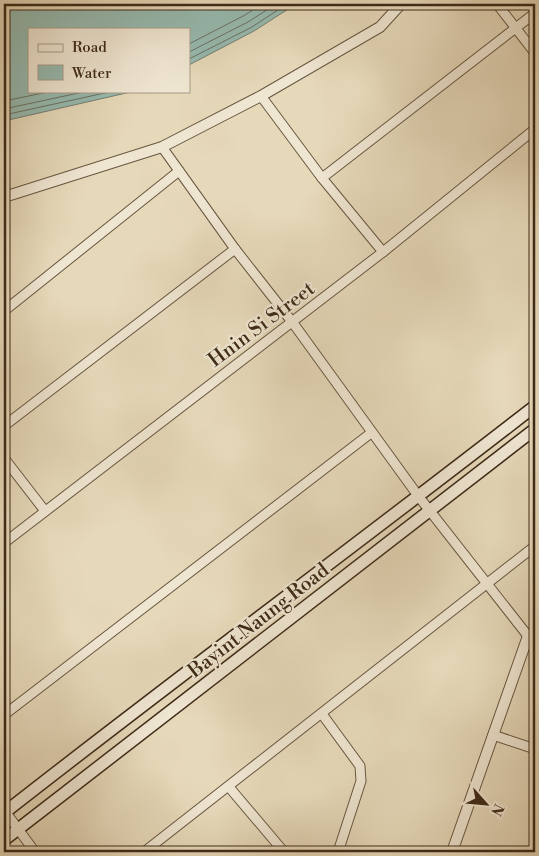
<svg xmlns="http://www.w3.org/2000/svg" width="539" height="856" viewBox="0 0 539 856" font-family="'Libre Bodoni',serif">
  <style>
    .water { fill: #96bab0; stroke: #738073 }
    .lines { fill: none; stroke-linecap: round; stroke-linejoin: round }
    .shore { stroke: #6a7264; stroke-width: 1 }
    .minor-casing { stroke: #685640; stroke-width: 11 }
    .tertiary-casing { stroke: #685640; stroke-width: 12 }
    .secondary-casing { stroke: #3e2a18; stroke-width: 14 }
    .minor { stroke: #efe6d2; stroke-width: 9 }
    .tertiary { stroke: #efe6d2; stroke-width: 10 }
    .secondary { stroke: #efe6d2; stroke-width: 11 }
    .labels { text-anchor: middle; stroke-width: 4.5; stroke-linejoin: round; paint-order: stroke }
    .street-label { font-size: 20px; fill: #3e2a18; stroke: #efe6d2 }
  </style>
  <rect width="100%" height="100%" fill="#e6d9ba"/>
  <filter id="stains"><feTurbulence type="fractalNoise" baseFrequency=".004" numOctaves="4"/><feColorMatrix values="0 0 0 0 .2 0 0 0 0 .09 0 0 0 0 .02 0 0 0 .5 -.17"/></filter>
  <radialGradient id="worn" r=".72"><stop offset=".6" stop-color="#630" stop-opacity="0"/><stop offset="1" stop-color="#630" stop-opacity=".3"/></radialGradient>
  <polygon class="water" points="4,4 296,4 254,31 189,65 189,29 29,29 29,91 135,91 4,121"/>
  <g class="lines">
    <g class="shore">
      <polyline points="189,44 245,15 262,4"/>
      <polyline points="189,52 248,22 276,4"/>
      <polyline points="189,59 252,27 287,4"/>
      <polyline points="4,101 53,91"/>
      <polyline points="4,109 88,91"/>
      <polyline points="4,115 114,91"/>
    </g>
    <defs>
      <g id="minor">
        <polyline points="497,4 535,53"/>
        <polyline points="261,96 322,178 383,252"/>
        <polyline points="162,147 235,249 293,323 419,497 528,636 535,639"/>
        <polyline points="322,178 535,13"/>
        <polyline points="4,311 179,171"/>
        <polyline points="4,426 235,249"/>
        <polyline points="4,458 45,511"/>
        <polyline points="4,543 383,252 535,129"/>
        <polyline points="322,714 360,766 361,781 338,852"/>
        <polyline points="4,715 371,433"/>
        <polyline points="493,735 535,749"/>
        <polyline points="229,787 284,852"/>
        <polyline points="4,810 35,852"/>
        <polyline points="144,852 535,546"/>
      </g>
      <g id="tertiary">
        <polyline points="4,197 162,147 261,96 380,27 401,4"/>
        <polyline points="452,852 528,636"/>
      </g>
      <g id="secondary">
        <path d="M 4,813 C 180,675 359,543 535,406"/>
        <polyline points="4,840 535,429"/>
      </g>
    </defs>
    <use href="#minor" class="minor-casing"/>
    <use href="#tertiary" class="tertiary-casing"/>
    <use href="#secondary" class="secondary-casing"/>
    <use href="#minor" class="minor"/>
    <use href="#tertiary" class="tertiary"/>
    <use href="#secondary" class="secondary"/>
  </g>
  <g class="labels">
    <g class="street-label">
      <text transform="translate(261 324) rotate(-37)" y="7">Hnin Si Street</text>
      <text transform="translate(258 620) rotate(-38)" y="7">Bayint Naung Road</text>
    </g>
  </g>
  <rect width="539" height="856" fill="none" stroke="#e6d9ba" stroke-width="20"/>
  <rect x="5" y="5" width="529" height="846" fill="none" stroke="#3e2a18" stroke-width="2.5"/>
  <rect x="10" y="10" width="519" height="836" fill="none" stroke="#3e2a18"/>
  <rect x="28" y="28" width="162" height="65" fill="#efe6d2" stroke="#a89b88"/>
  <rect x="38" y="44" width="25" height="8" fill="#efe6d2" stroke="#a89b88"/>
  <text x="72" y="52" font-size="15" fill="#3e2a18">Road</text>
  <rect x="38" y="65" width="25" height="15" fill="#96bab0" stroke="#a89b88"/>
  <text x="72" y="78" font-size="15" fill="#3e2a18">Water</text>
  <g transform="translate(486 804) rotate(117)" stroke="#efe6d2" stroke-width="4" paint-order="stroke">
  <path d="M0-4L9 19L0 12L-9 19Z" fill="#3e2a18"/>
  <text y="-8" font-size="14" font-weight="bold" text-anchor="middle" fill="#3e2a18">N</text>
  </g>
  <rect width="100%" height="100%" filter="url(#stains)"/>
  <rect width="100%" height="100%" fill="url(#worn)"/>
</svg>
